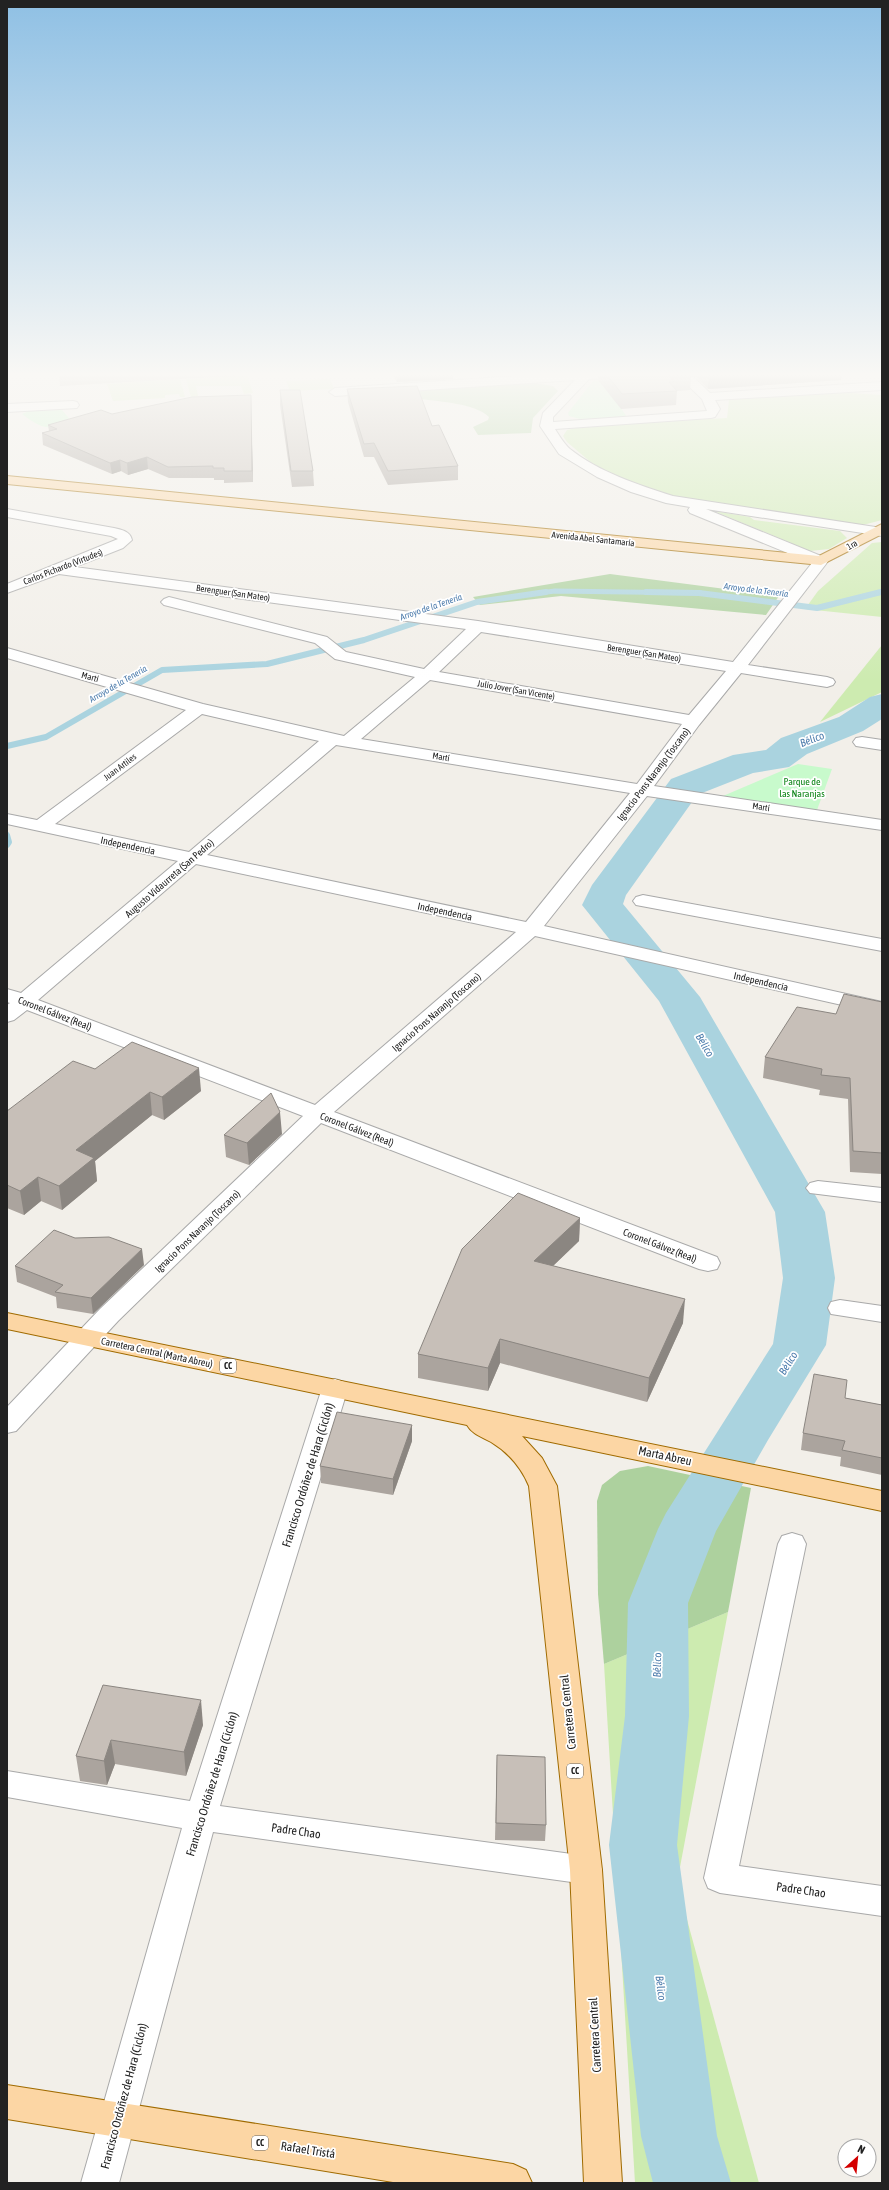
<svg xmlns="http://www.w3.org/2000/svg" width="889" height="2190" viewBox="0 0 889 2190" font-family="'Asap Condensed',sans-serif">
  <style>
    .grass { fill: #cdebb0 }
    .forest { fill: #add19e }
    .park { fill: #c8facc }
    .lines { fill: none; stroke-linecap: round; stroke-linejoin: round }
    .stream-far1 { stroke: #aad3df; stroke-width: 5 }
    .stream { stroke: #aad3df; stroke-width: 6 }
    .river { fill: #aad3df; fill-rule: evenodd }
    .minor-casing { stroke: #a9a9a9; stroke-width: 2 }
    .major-casing { stroke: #a06b00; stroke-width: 2 }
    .minor { fill: #fff; fill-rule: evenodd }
    .major { fill: #fcd6a4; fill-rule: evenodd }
    .wall { fill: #aba49e }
    .shaded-wall { fill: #8b8681 }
    .building { fill: #c7bfb8; stroke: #8b8681 }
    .labels { text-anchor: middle; stroke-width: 3.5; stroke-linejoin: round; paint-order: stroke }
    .far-street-label { font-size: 9px; fill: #222; stroke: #fff }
    .far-water-label { font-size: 9px; font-style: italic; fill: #4a7aab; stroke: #fff }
    .shield { fill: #fff; stroke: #646464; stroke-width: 1 }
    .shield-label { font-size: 9px; font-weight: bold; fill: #222 }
    .street-label { font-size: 10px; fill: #222; stroke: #fff }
    .park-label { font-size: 10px; fill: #0c8416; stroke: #fff }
    .water-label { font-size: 11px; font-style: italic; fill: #4a7aab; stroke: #fff }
    .near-street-label { font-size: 12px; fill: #222; stroke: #fff }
  </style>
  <rect width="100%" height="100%" fill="#f2efe9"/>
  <g class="grass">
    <polygon points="247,375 253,393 244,394 241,386 196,386 198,396 191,397 186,379"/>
    <polygon points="180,379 185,397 180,397 179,394 165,395 165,398 113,401 107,384"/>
    <polygon points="330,379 334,389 290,391 286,381"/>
    <polygon points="833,392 882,395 882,520 859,526 671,497 601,471 567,442 563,436 567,430 586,426 727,418 729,400"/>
    <polygon points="714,511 750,517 754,520 840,531 847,538 829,549 810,551"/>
    <polygon points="882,542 882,617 805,609 818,591 872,543"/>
    <polygon points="882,645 882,692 820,722"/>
    <polygon points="728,1612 677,1883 759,2183 635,2183 604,1664"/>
  </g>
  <g class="forest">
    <path d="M 535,383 L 553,386 L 558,391 L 533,418 L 531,433 L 478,435 L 473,427 L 488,420 L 489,417 C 475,403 440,402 421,399 L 417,390 Z"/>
    <polygon points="610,574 779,596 766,615 561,596 480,605 473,597"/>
    <polygon points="648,1466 751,1488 728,1612 604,1664 598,1594 597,1501 602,1485 620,1471"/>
  </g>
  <g class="park">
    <polygon points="611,380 618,404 627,417 580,419 569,416 568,413 593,381"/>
    <path d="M 62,410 L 74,424 C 47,429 45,431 22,414 L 29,411 Z"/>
    <polygon points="798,764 832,769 817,810 723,796"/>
  </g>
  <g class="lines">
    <g class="stream-far1">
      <polyline points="539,593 555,591 701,593"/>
      <polyline points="877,593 882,592"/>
    </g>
    <g class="stream">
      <polyline points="646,592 699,593 817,608 881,592"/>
      <polyline points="7,746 46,737 162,670 267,664 364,640 477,602 546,592"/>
      <polyline points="7,835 9,842 7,845"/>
    </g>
    <polygon class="river" points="882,694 882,719 863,731 807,754 789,767 753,773 697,795 626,895 623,904 700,997 825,1212 835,1278 826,1345 768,1440 716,1531 688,1603 689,1716 677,1845 717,2136 731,2183 653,2183 641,2136 609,1845 625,1716 628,1603 658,1529 666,1513 773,1344 783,1278 775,1212 659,1001 582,905 592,885 671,779 733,755 766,750 781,738 839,717 870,697"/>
    <defs>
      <g id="minor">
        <path d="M 547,374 L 615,374 L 609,378 L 589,379 L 553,417 L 553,422 L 707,411 L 702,399 L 676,374 L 690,374 L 710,393 L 882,382 L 882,390 L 715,400 L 720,409 L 715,417 L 711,418 L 555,429 C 559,435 564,444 570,449 C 599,472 638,485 673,496 L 882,528 L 882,536 L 706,509 L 826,558 L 828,561 L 826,564 L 748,665 L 827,677 L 833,679 L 835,682 L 833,685 L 827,687 L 741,673 L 699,725 L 654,786 L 882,820 L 882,830 L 647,796 L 544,926 L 882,1002 L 882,1014 L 535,936 L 334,1112 L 717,1257 L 720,1263 L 717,1269 L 708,1271 L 699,1269 L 321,1123 L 118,1321 L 16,1431 L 7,1433 L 7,1407 L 100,1309 L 303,1116 L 27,1010 L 14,1020 L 7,1022 L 7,1005 L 10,1003 L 7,1002 L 7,989 L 21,993 L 178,861 L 7,824 L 7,814 L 37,820 L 186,710 L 7,658 L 7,648 L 203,704 L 344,736 L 415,677 L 335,659 L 315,643 L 164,605 L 161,602 L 164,599 L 169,597 L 327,637 L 346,652 L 424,669 L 466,629 L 59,574 L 7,593 L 7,584 L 118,539 L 111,536 L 7,517 L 7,509 L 114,528 C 122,530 130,531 132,540 L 123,548 L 75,567 L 478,621 L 733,662 L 812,563 L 690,513 L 688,510 L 690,507 L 666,503 L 631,492 L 597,477 L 559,454 L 540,426 L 543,413 L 575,380 L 335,396 L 329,392 L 335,388 ZM 481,632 L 726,671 L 689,715 L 439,672 ZM 430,680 L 682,724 L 637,784 L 361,739 ZM 202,714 L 319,741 L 189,852 L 55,824 ZM 336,745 L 630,793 L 526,922 L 207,855 ZM 196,864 L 516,932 L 315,1105 L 38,1000 Z"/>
        <polygon points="73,401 77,402 79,405 77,408 7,412 7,404"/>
        <polygon points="862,737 882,740 882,750 856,746 853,742 856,738"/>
        <polygon points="643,895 882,939 882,951 636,905 633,901 636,897"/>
        <polygon points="818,1181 882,1188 882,1202 810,1193 806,1188 810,1183"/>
        <polygon points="840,1300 882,1306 882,1322 831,1314 828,1308 831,1302"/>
        <polygon points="335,1379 344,1382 348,1388 220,1806 586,1856 598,1860 602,1870 598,1880 586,1884 213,1832 119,2183 81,2183 182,1828 7,1797 7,1771 190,1801 322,1388 326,1382"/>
        <polygon points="792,1533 802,1536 806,1544 739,1866 882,1886 882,1916 720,1893 708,1888 704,1878 778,1544 782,1536"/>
      </g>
      <g id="major">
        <polygon points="7,476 819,556 882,524 882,534 821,565 7,484"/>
        <path d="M 7,1313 L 882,1491 L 882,1511 L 522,1436 L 542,1458 L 557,1486 L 602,1870 L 622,2183 L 584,2183 L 570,1870 L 529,1486 C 521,1467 509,1453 491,1442 C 482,1437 472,1434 467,1425 L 7,1329 Z"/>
        <polygon points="7,2085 513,2164 526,2170 532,2183 399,2183 7,2119"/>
      </g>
    </defs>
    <use href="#minor" class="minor-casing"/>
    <use href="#major" class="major-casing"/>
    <use href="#minor" class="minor"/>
    <use href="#major" class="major"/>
  </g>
  <g class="wall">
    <polygon points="59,374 251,374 251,375 60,386"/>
    <polygon points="392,374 453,374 453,379 397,382"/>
    <polygon points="598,374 691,374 691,375 690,390 677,391 676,405 621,409 598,380"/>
    <polygon points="693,374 842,374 841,380 708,389"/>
    <polygon points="347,389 432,426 458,466 458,480 388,485 374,457 364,457 348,402"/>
    <polygon points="280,390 313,471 314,486 292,487 280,405"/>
    <polygon points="251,406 253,482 224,483 224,480 214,480 214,478 169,478 148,469 128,475 121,471 112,474 43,445 42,433 49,431 48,425 112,414"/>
    <polygon points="882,1002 882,1174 850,1172 848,1099 819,1095 820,1090 763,1078 765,1057 836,1014"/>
    <polygon points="95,1069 201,1091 164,1120 152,1115 95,1161 97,1181 62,1210 41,1201 24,1215 7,1208 7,1111"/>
    <polygon points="282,1134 249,1165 226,1157 224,1135"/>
    <polygon points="580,1218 579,1241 553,1266 683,1323 647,1402 500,1363 488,1391 418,1378 418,1354"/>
    <polygon points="144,1265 93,1314 57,1308 56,1297 17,1282 15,1266"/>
    <polygon points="845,1398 882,1405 882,1475 840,1466 841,1457 801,1450 803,1433"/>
    <polygon points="412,1425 412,1441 393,1495 321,1483 320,1466"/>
    <polygon points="103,1685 203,1725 186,1776 115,1764 107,1785 80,1781 76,1756"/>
    <polygon points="497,1755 546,1825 545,1841 495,1840"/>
  </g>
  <g class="shaded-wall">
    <polygon points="397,374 453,374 453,379 397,382"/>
    <polygon points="709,374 842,374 841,380 708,389"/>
    <polygon points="251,395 251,406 253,482 252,471"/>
    <polygon points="147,457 148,469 128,475 127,463"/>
    <polygon points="120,460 121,471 112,474 110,463"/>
    <polygon points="199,1068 201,1091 164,1120 162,1097"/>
    <polygon points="150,1092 152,1115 95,1161 97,1181 62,1210 59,1186 76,1150"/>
    <polygon points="280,1112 282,1134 249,1165 247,1143"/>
    <polygon points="38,1177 41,1201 24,1215 20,1191"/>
    <polygon points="580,1218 579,1241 533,1285 534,1261"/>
    <polygon points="142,1249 144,1265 93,1314 91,1298"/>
    <polygon points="685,1299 683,1323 647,1402 649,1378"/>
    <polygon points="500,1339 500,1363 488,1391 488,1368"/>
    <polygon points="412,1425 412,1441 393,1495 393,1479"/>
    <polygon points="201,1700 203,1725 186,1776 184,1752"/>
    <polygon points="111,1740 115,1764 107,1785 104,1761"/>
  </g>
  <g class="building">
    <polygon points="606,374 691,374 691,375 669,376 674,382 669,382 677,391 622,394"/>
    <polygon points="417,386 432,426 439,425 458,466 388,471 374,443 364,444 347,389"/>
    <polygon points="280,390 300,390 313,471 291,471"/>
    <polygon points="251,395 252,471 224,471 224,468 213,468 213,466 168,467 147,457 127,463 120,460 110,463 42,433 57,429 48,425 101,410 112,414 192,397"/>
    <polygon points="844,994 882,1002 882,1153 853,1151 850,1078 821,1075 822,1069 765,1057 797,1007 836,1014"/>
    <polygon points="132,1042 199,1068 162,1097 150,1092 76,1150 94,1158 59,1186 38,1177 20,1191 7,1185 7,1111 73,1061 95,1069"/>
    <polygon points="271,1093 280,1112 247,1143 224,1135"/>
    <polygon points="518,1193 580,1218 534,1261 685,1299 649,1378 500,1339 488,1368 418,1354 462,1249"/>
    <polygon points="54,1230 75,1238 109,1237 142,1249 91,1298 55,1292 63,1285 15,1266"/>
    <polygon points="814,1374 847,1380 845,1398 882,1405 882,1458 842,1450 845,1441 803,1433"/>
    <polygon points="337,1412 412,1425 393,1479 320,1466"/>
    <polygon points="103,1685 201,1700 184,1752 111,1740 104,1761 76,1756"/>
    <polygon points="497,1755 545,1757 546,1825 496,1823"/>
  </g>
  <linearGradient id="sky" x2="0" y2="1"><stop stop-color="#8fc0e4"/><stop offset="0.55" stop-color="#f9f8f5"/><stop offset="1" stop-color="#f9f8f5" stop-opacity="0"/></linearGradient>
  <rect width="889" height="681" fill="url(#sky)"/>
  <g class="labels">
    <g class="far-street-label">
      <text transform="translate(593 539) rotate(6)" y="3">Avenida Abel Santamaría</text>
      <text transform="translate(852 545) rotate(-29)" y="3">1ra</text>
      <text transform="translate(63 567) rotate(-21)" y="3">Carlos Pichardo (Virtudes)</text>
      <text transform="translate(233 593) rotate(8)" y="3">Berenguer (San Mateo)</text>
      <text transform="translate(644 653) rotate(9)" y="3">Berenguer (San Mateo)</text>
      <text transform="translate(90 677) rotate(15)" y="3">Martí</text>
      <text transform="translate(516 690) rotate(10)" y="3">Julio Jover (San Vicente)</text>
      <text transform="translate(441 757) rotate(9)" y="3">Martí</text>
      <text transform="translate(120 767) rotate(-37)" y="3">Juan Artiles</text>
      <text transform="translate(761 807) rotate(8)" y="3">Martí</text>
    </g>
    <g class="far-water-label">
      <text transform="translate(756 590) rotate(7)" y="3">Arroyo de la Tenería</text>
      <text transform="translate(431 607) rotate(-19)" y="3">Arroyo de la Tenería</text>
      <text transform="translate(118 684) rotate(-30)" y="3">Arroyo de la Tenería</text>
    </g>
    <g class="shield">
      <rect x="220" y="1359" width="16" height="14" rx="3"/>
      <rect x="567" y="1764" width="16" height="14" rx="3"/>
      <rect x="252" y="2136" width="16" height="14" rx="3"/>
    </g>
    <g class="shield-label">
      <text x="228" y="1369">CC</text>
      <text x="575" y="1774">CC</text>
      <text x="260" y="2146">CC</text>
    </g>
    <g class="street-label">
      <text transform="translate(653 774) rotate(-53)" y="4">Ignacio Pons Naranjo (Toscano)</text>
      <text transform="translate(128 845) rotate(12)" y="4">Independencia</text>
      <text transform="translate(169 878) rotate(-41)" y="4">Augusto Vidaurreta (San Pedro)</text>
      <text transform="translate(445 911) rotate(12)" y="4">Independencia</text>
      <text transform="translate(761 981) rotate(13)" y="4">Independencia</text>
      <text transform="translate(436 1012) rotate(-41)" y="4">Ignacio Pons Naranjo (Toscano)</text>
      <text transform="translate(55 1013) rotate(21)" y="4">Coronel Gálvez (Real)</text>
      <text transform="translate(357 1129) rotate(21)" y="4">Coronel Gálvez (Real)</text>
      <text transform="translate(197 1231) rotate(-44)" y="4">Ignacio Pons Naranjo (Toscano)</text>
      <text transform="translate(660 1245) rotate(21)" y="4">Coronel Gálvez (Real)</text>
      <text transform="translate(157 1352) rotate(12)" y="4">Carretera Central (Marta Abreu)</text>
    </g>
    <g class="park-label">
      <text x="802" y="785">Parque de<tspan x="802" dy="12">las Naranjas</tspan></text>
    </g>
    <g class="water-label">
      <text transform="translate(812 739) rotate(-21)" y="4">Bélico</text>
      <text transform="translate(705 1045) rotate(60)" y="4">Bélico</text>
      <text transform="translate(788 1363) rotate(-58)" y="4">Bélico</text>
      <text transform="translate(657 1665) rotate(-89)" y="4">Bélico</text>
      <text transform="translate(661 1988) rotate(83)" y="4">Bélico</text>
    </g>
    <g class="near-street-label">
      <text transform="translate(665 1456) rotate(12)" y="4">Marta Abreu</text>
      <text transform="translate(308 1475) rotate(-73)" y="4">Francisco Ordóñez de Hara (Ciclón)</text>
      <text transform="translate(568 1712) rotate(-96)" y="4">Carretera Central</text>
      <text transform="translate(212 1784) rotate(-73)" y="4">Francisco Ordóñez de Hara (Ciclón)</text>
      <text transform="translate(296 1831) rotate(8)" y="4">Padre Chao</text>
      <text transform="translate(801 1890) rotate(8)" y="4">Padre Chao</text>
      <text transform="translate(595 2035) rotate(-93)" y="4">Carretera Central</text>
      <text transform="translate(124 2096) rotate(-75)" y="4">Francisco Ordóñez de Hara (Ciclón)</text>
      <text transform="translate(308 2150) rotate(9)" y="4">Rafael Tristá</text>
    </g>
  </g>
  <rect width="889" height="2190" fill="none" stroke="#222222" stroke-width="16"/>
  <g transform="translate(857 2158) rotate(27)"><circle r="19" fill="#ffffff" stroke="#a7a7a7"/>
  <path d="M0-3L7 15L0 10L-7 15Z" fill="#d40000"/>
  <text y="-6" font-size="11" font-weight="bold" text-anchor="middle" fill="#222222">N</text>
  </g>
</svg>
